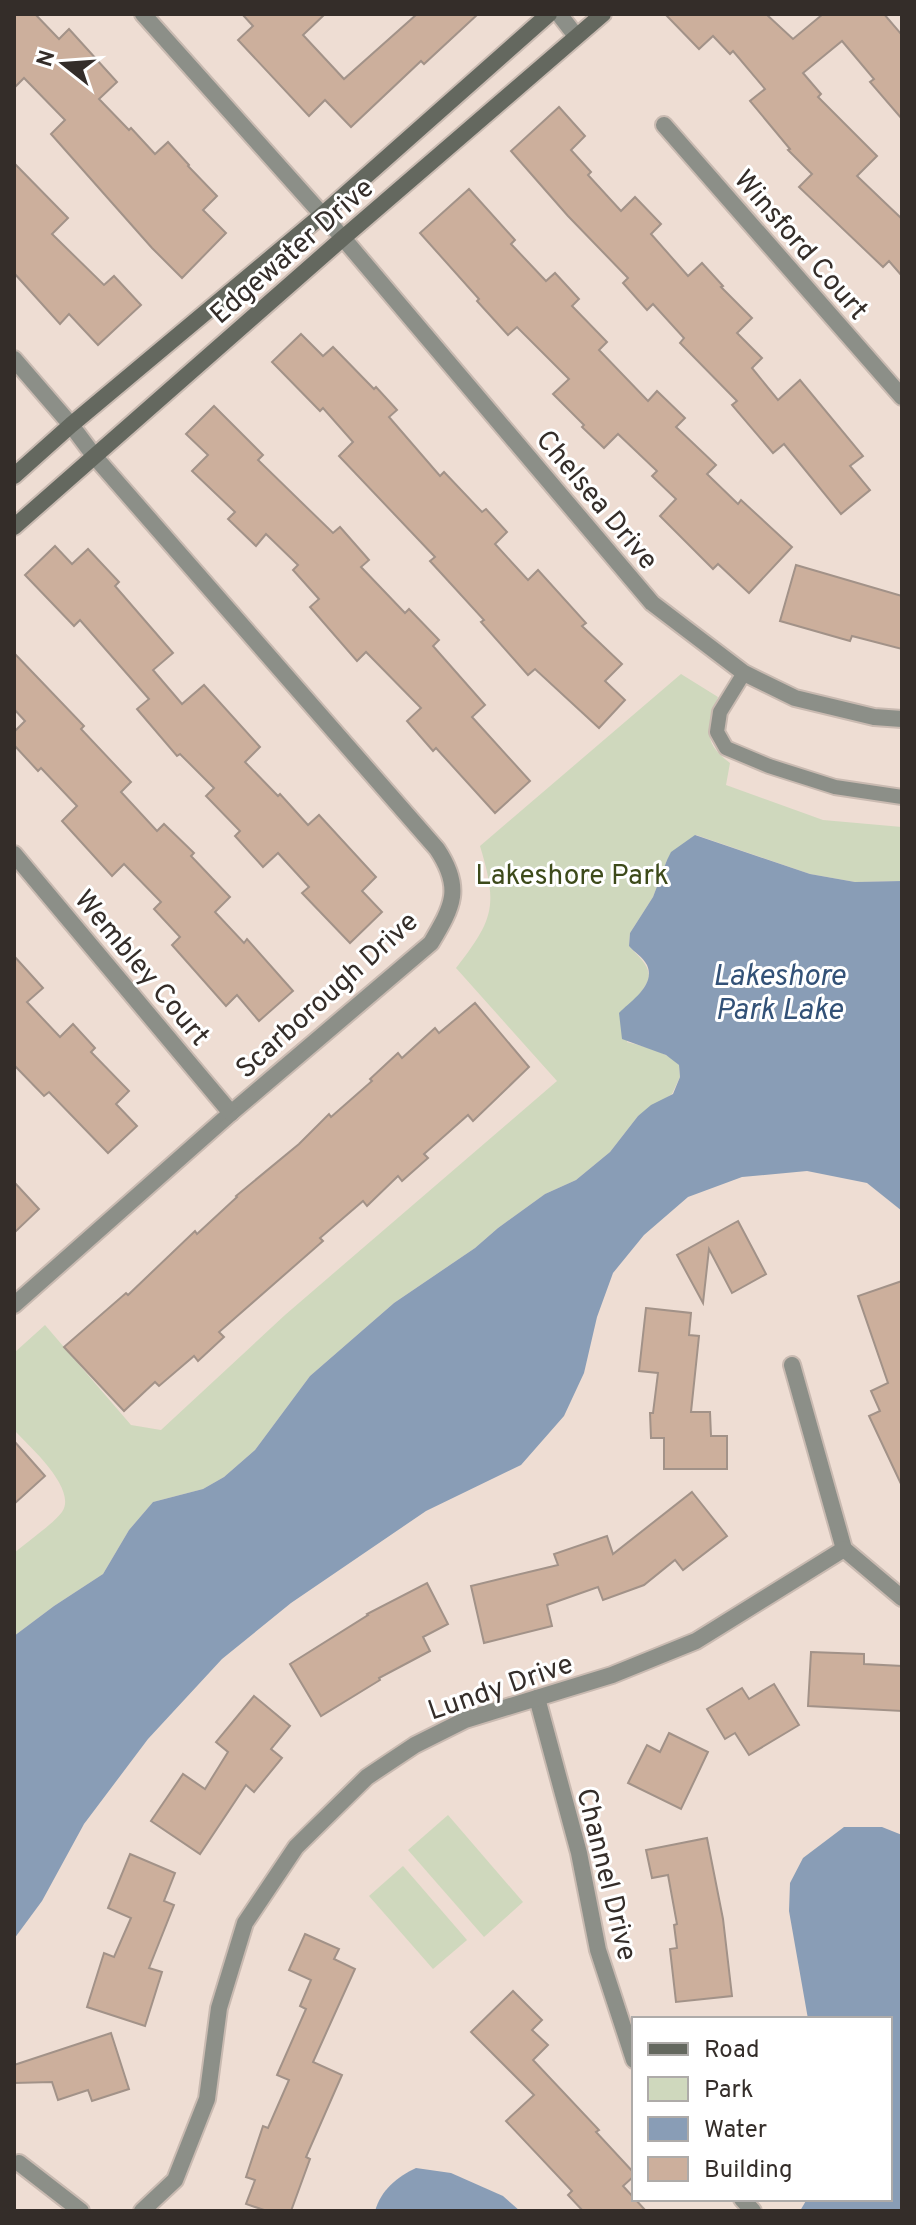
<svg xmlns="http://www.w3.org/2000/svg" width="916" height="2225" viewBox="0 0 916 2225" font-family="Overpass,sans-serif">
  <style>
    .green { fill: #cfd8bd }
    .water { fill: #899db6 }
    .building { fill: #ccaf9c; stroke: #a29288; stroke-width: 2 }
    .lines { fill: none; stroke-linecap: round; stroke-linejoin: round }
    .lane-casing { stroke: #c9bab1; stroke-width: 18 }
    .street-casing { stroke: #c9bab1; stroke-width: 20 }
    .secondary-casing { stroke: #c9bab1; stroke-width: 20 }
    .lane { stroke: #8c8f88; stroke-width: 14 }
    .street { stroke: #8c8f88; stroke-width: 16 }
    .secondary { stroke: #64685f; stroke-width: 16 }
    .labels { text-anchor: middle; stroke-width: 6; stroke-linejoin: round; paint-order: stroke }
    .street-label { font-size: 28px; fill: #342d29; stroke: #fff }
    .park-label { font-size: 28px; fill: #3d4a1a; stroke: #fff }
    .water-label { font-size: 30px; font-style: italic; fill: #325177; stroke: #fff }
  </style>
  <rect width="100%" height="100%" fill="#eeddd3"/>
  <g class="green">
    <path d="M 681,674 L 718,697 C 708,727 701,742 730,763 L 726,785 L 823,820 L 902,827 L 902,881 L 855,882 L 810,874 L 696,835 L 667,860 L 653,897 L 630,933 L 629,946 C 643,962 659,971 640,993 L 627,1042 C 645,1047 666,1051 679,1065 L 680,1077 L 672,1094 L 638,1116 L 610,1152 L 576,1180 L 545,1194 L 498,1228 L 475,1248 L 394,1303 L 310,1376 L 255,1450 L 224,1477 L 203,1489 L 153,1502 L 129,1530 L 103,1574 L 54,1606 L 14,1636 L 14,1553 C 26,1543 54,1523 62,1512 C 78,1489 29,1446 14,1430 L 14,1353 L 45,1325 L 131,1425 L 161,1430 L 285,1315 L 557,1081 L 456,968 C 494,919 498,906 480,846 Z"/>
    <polygon points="448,1815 523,1902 484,1937 408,1850"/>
    <polygon points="403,1866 467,1940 433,1969 369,1896"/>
  </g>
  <g class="water">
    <path d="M 695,835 L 810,874 L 855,882 L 902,881 L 902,1211 L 867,1183 L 807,1171 L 742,1177 L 688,1197 L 644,1235 L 613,1273 L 597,1317 L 584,1373 L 564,1416 L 521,1465 L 426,1511 L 291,1603 L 222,1659 L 148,1739 L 84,1824 L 42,1901 L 14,1939 L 14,1636 L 54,1606 L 103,1574 L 129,1530 L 153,1502 L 203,1489 L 224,1477 L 255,1450 L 310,1376 L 394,1303 L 475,1248 L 498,1228 L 545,1194 L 576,1180 L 610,1152 L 638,1116 L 651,1105 L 673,1094 L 680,1077 L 679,1065 L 666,1055 L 622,1039 L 619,1013 C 631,1001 656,985 647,965 C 643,957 634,952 629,946 L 630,933 L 653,897 L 667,860 L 671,852 Z"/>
    <polygon points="844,1827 882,1827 902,1835 902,2211 800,2211 807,2199 890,2199 890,2019 808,2019 789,1911 790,1883 803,1858"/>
    <path d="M 416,2168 L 451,2173 L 503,2196 L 520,2211 L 375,2211 C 381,2190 397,2177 416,2168 Z"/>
  </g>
  <g class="building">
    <polygon points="14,14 35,14 59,39 69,29 117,82 99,99 129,130 131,128 155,154 168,142 189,165 188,166 217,196 203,210 226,233 182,278 152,248 51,134 65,120 24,78 14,88"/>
    <polygon points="242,14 325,14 303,35 344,79 417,14 478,14 424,64 421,61 351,127 325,100 309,116 238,40 253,26"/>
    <polygon points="665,14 766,14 793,39 823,14 884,14 902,35 902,119 870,82 874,79 842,41 803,73 821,94 818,97 877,156 857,176 902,219 902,276 889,261 883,267 799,187 812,174 788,150 790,149 750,101 765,89 733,51 730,54 713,36 699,49"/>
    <polygon points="559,107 585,136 571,150 591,172 588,175 621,211 635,197 661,224 651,234 688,276 702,263 723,286 721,287 752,318 737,333 762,358 752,368 778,400 800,380 863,456 850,466 870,490 841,514 784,444 773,453 732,405 737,401 680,343 684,338 653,304 647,310 623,283 628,278 568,216 511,151"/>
    <polygon points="14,163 68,218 52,234 104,285 114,276 141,305 98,345 69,314 60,324 14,273"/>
    <polygon points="469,189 515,240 511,244 546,281 555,273 579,299 572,306 607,342 599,350 648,401 657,391 685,418 676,427 716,465 707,474 738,504 741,500 792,547 749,593 718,564 713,569 660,516 676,499 652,476 657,471 618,434 604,448 582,427 584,425 553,394 569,379 517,327 508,335 477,301 479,299 420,233"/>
    <polygon points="301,334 323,356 333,347 374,389 376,387 397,410 389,417 440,476 444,472 482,512 486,509 507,532 495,544 528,580 538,570 586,623 582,626 622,664 605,681 625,700 599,728 535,669 528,675 481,622 484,620 430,561 435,557 339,456 353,442 323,408 320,411 272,362"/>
    <polygon points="214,406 263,455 258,460 333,533 340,527 369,560 361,567 405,613 409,609 439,640 433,646 485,705 472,717 530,781 495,813 436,748 433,751 407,721 421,708 366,652 357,661 310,607 319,599 293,570 298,565 266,534 256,546 228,519 235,512 192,471 208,455 186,434"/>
    <polygon points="55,546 72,564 88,549 119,582 115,586 173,653 153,670 182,704 204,685 260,747 245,762 278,796 280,794 308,825 319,815 376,877 362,891 382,912 350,943 302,893 309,887 278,853 263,867 235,836 240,831 206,796 214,788 180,754 177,756 137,709 149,699 80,620 74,626 25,575"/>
    <polygon points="796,565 902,596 902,649 852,636 850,641 780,621"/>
    <polygon points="14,653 84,726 81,729 131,782 121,792 157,831 164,824 194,853 191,856 230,897 215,912 244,943 247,939 293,991 259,1021 237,995 226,1006 172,945 180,937 154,909 161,902 124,864 112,876 62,821 77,806 41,768 38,771 14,745 14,732 25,721 14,709"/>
    <polygon points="14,956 43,988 27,1002 60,1037 73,1024 95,1048 91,1052 129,1091 116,1104 137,1126 108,1153 49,1092 44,1096 14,1065"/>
    <polygon points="475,1003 529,1067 473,1121 468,1115 424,1154 428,1158 402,1181 398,1176 367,1206 363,1201 320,1238 323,1241 219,1332 224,1337 198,1361 194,1356 159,1386 155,1382 124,1411 64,1347 126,1293 128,1295 195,1231 197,1234 237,1197 236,1196 299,1144 329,1114 331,1117 372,1081 370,1079 398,1053 402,1058 435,1028 439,1033"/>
    <polygon points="14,1182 39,1209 14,1233"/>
    <polygon points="738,1221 766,1274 732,1293 709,1249 703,1303 677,1255"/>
    <polygon points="902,1281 902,1486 869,1416 880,1411 871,1391 888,1383 858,1296"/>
    <polygon points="646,1308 691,1313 689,1335 699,1336 691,1412 710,1412 711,1436 727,1436 727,1469 664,1469 664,1438 651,1438 650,1413 653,1413 658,1373 639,1371"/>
    <polygon points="14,1441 45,1476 14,1504"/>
    <polygon points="692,1492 727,1536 683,1570 675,1560 644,1585 603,1600 598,1587 547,1605 552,1626 484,1643 471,1586 558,1565 554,1554 607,1536 613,1554"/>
    <polygon points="427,1583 448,1624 423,1637 430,1651 379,1678 380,1680 321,1716 290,1664 368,1615 367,1614"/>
    <polygon points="811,1652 864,1654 864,1664 902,1666 902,1711 808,1706"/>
    <polygon points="774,1684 799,1725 749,1755 735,1733 725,1739 707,1709 742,1688 749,1699"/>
    <polygon points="254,1696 290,1726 271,1749 282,1758 254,1792 246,1785 200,1854 151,1821 183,1774 205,1789 228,1752 216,1742"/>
    <polygon points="669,1733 708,1752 681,1809 628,1783 647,1745 660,1752"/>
    <polygon points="707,1838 723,1919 732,1996 676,2002 670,1949 677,1948 674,1925 677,1924 668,1875 652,1878 646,1850"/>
    <polygon points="130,1854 175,1873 164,1901 174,1905 149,1968 162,1972 145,2026 87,2007 104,1953 114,1957 131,1918 108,1908"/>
    <polygon points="305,1934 339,1949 334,1959 355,1969 313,2062 342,2075 306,2157 310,2159 291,2211 267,2211 246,2204 255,2180 246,2177 263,2126 268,2128 289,2080 277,2075 306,2009 300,2006 311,1980 289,1970"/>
    <polygon points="513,1991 542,2020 532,2030 548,2045 533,2060 599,2130 596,2132 634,2173 634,2176 623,2186 646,2211 583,2211 568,2195 572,2191 506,2121 534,2095 471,2032"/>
    <polygon points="111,2033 129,2089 92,2101 88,2090 58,2100 52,2082 14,2083 14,2065"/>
  </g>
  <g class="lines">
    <defs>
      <polyline id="lane" points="744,673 720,712 717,732 726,748 769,766 835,787 902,797"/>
      <g id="street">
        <polyline points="143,14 343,238 652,603 744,673 795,698 874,717 902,719"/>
        <polyline points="559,14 576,36"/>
        <polyline points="664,125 902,397"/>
        <path d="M 14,359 L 71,425 L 95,457 L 437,849 C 463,888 453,906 431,943 L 231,1113 L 14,1305"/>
        <polyline points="14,854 231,1113"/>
        <polyline points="792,1365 844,1549 902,1598"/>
        <polyline points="537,1698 579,1853 598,1950 634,2060"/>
        <polyline points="19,2163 81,2211"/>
        <polyline points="742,2199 753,2211"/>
        <polyline points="142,2211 175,2180 207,2099 219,2008 245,1923 296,1847 367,1777 415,1745 465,1720 612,1675 696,1641 844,1549"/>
      </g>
      <g id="secondary">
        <polyline points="14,476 71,425 322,215 549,14"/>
        <polyline points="14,527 343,238 603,14"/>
      </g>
    </defs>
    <use href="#lane" class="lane-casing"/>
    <use href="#street" class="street-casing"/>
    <use href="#secondary" class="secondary-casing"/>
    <use href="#lane" class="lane"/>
    <use href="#street" class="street"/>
    <use href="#secondary" class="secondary"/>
  </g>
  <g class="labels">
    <g class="street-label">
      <text transform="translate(802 244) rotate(49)" y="10">Winsford Court</text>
      <text transform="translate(291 250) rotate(-41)" y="10">Edgewater Drive</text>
      <text transform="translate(598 499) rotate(50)" y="10">Chelsea Drive</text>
      <text transform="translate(143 967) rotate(50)" y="10">Wembley Court</text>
      <text transform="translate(326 994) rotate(-42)" y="10">Scarborough Drive</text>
      <text transform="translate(500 1686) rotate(-19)" y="10">Lundy Drive</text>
      <text transform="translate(608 1874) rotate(76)" y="10">Channel Drive</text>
    </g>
    <g class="park-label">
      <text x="572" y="884">Lakeshore Park</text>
    </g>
    <g class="water-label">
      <text x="779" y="985">Lakeshore<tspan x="779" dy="34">Park Lake</tspan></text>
    </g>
  </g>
  <rect width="916" height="2225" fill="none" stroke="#342d29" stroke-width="32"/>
  <rect x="632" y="2017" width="260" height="184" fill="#ffffff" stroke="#aeaba9" stroke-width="2"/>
  <rect x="648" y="2043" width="40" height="12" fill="#64685f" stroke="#aeaba9" stroke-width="2"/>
  <text x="704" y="2057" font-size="24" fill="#342d29">Road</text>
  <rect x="648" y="2077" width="40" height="24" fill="#cfd8bd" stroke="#aeaba9" stroke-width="2"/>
  <text x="704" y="2097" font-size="24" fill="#342d29">Park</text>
  <rect x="648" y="2117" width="40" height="24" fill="#899db6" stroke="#aeaba9" stroke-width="2"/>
  <text x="704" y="2137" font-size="24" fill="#342d29">Water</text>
  <rect x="648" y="2157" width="40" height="24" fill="#ccaf9c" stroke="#aeaba9" stroke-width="2"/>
  <text x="704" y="2177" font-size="24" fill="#342d29">Building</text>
  <g transform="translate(64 64) rotate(287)" stroke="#ffffff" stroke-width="6" paint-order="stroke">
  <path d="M0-6L14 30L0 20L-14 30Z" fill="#342d29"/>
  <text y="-12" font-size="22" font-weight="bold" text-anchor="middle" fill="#342d29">N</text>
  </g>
</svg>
